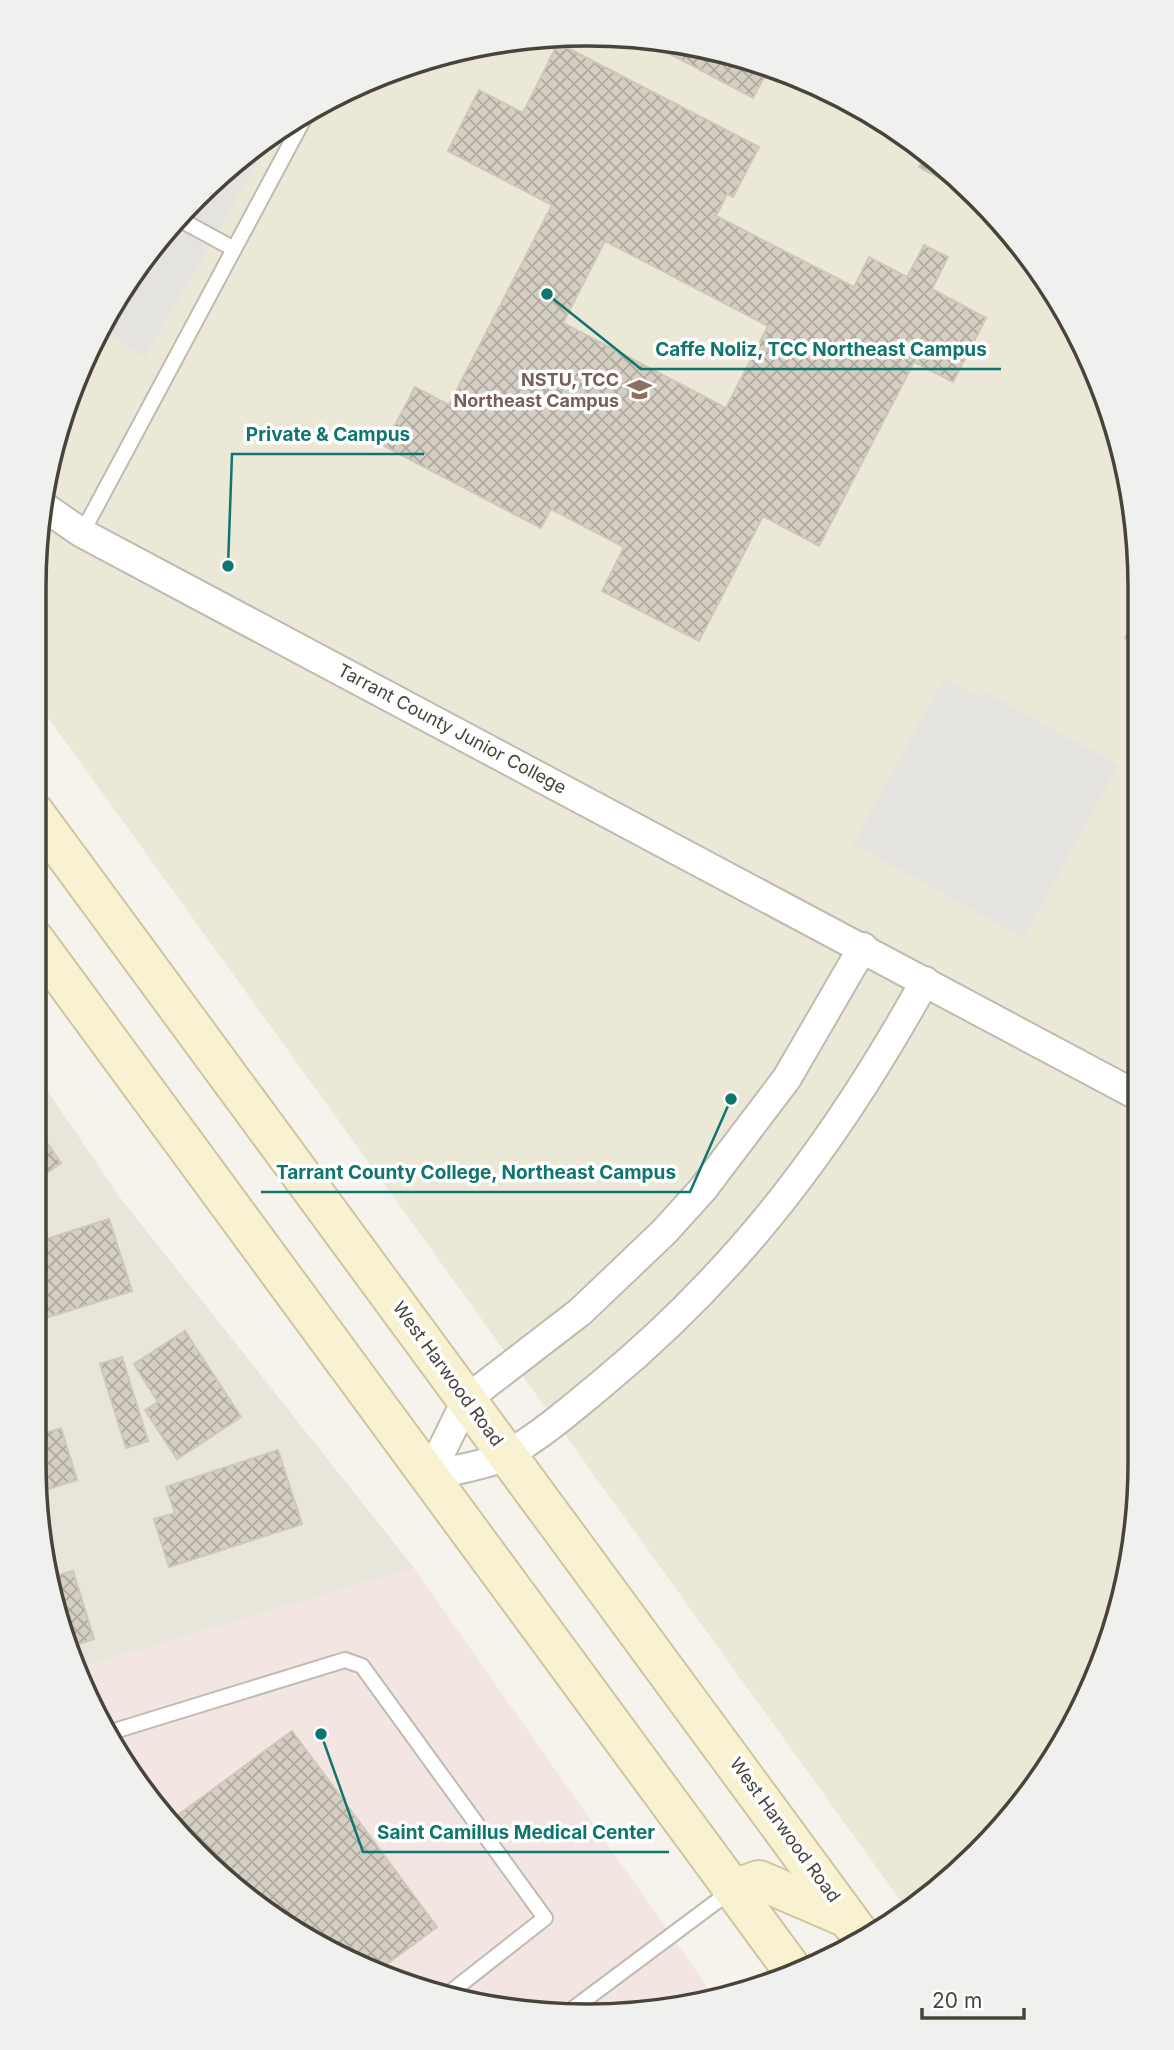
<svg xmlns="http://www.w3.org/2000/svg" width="1174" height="2050" viewBox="0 0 1174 2050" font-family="Inter,sans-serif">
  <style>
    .residential { fill: #e8e5db }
    .education { fill: #ece8d8 }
    .medical { fill: #f3e5e2 }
    .parking { fill: #e4e3e0 }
    .building { fill: url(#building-cross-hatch); stroke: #cfc7b7; stroke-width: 2; fill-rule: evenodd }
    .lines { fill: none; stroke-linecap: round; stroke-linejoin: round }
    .lane-casing { stroke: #bfbbb0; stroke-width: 18 }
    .street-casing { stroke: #bfbbb0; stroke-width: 32 }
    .secondary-casing { stroke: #cfc6a1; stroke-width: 42 }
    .lane { stroke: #fff; stroke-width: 14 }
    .street { stroke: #fff; stroke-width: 28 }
    .secondary { stroke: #f9f2d2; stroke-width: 38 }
    .labels { text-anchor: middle; stroke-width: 7; stroke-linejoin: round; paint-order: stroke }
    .education-label { font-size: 18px; font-weight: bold; fill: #785e54; stroke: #fff; text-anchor: end }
    .street-label { font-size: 18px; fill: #48443b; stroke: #fff }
    .rim { fill: none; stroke: #48443b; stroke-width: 3.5 }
    .leader { fill: none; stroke: #0f766e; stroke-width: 2.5 }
    .callout-dot { fill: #0f766e; stroke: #fff; stroke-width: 2.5 }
    .callout-label { font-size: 19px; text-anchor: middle; font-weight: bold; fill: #0f766e; stroke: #fff; stroke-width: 7; stroke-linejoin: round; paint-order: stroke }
  </style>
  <defs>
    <pattern id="building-cross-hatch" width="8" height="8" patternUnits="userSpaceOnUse" patternTransform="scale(1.75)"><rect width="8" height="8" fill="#d5cfc3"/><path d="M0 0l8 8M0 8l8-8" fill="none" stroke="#afaaa0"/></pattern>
  </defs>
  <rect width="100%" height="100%" fill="#f5f3ec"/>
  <polygon class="residential" points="34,1071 121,1199 414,1568 77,1669 63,1641 33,1463"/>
  <polygon class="education" points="587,33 695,44 799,75 894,126 979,196 1066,310 1111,409 1140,550 1140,1500 1111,1641 1048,1770 924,1902 908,1911 34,698 34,550 63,409 126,280 195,196 279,127 375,76 479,44"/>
  <polygon class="medical" points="414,1568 708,1988 691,2000 587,2017 443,1998 279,1923 147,1800 77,1669"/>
  <g class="parking">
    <polygon points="277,129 145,357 101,331 126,280 195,196"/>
    <polygon points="944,678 980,698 984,691 1118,765 1024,938 853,844"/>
  </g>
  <g class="building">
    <polygon points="642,39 695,44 770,66 753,98"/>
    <path d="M 558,43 L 759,147 L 733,197 L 727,194 L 716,216 L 854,287 L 869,257 L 907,277 L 924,245 L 948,257 L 932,289 L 986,318 L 953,382 L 914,362 L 819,546 L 763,516 L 699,641 L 602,591 L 624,547 L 551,509 L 541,528 L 384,446 L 415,387 L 449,405 L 552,205 L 448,151 L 479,90 L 523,113 ZM 605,241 L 768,326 L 726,408 L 563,323 Z"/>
    <polygon points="835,95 894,126 920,148 832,101"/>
    <polygon points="926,153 979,196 983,201 919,167"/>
    <polygon points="1140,611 1140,646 1125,638"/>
    <polygon points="34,1124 61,1163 34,1182"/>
    <polygon points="109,1219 132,1291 33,1322 34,1243"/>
    <polygon points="185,1331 241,1417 177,1459 145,1410 158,1402 134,1364"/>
    <polygon points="122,1357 148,1441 126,1448 100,1364"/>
    <polygon points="40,1375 46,1396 33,1400 33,1377"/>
    <polygon points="61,1428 77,1480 38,1492 33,1437"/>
    <polygon points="278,1450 302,1524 169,1567 154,1519 175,1513 166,1487"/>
    <polygon points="73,1571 94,1639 66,1648 52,1577"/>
    <polygon points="292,1731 437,1927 380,1969 279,1923 170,1821"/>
  </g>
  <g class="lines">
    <defs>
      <g id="lane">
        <polyline points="177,218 234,249"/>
        <polyline points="82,533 308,111"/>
        <polyline points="111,1732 345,1660 362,1666 545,1918 443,1998"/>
        <polyline points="566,2014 732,1890"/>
      </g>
      <g id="street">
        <polyline points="43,506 82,533 1140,1097"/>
        <path d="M 429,1476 C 452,1470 490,1465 510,1453 C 543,1434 574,1407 603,1383 C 743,1267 838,1138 925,981"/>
        <polyline points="429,1476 467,1399 580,1312 664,1232 703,1189 787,1078 863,947"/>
      </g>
      <g id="secondary">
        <polyline points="34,812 861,1936"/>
        <polyline points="34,939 794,1972"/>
        <polyline points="733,1889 759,1880 847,1918"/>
      </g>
    </defs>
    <use href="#lane" class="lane-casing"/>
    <use href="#street" class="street-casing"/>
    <use href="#secondary" class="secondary-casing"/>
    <use href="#lane" class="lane"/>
    <use href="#street" class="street"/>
    <use href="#secondary" class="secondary"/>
  </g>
  <defs>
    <symbol id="university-bare" viewBox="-9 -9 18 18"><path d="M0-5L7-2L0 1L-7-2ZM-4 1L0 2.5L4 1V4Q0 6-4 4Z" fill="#8d6e63" stroke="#fff" stroke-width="2.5" paint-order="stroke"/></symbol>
  </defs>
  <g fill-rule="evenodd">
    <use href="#university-bare" x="622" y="372" width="35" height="35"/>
  </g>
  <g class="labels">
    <g class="education-label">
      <text x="619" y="386">NSTU, TCC<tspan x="619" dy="21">Northeast Campus</tspan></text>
    </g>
    <g class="street-label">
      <text transform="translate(452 729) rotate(28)" y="6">Tarrant County Junior College</text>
      <text transform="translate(448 1374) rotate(54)" y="6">West Harwood Road</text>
      <text transform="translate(785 1830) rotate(54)" y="6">West Harwood Road</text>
    </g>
  </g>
  <path d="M0 0H1174V2050H0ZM587 46H587A541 541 0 0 1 1128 587V1463A541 541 0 0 1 587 2004H587A541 541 0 0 1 46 1463V587A541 541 0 0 1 587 46Z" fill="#f0f0ef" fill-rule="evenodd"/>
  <path class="rim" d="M587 46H587A541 541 0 0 1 1128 587V1463A541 541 0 0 1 587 2004H587A541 541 0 0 1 46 1463V587A541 541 0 0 1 587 46Z"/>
  <path class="leader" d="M547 294L641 369H1001M228 566L232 454H424M731 1099L690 1192H261M321 1734L363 1852H669"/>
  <g class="callout-dot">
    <circle cx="547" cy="294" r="7"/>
    <circle cx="228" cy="566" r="7"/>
    <circle cx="731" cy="1099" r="7"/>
    <circle cx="321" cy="1734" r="7"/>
  </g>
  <g class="callout-label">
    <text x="821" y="356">Caffe Noliz, TCC Northeast Campus</text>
    <text x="328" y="441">Private &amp; Campus</text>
    <text x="476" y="1179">Tarrant County College, Northeast Campus</text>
    <text x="516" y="1839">Saint Camillus Medical Center</text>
  </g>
  <path d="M922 2008v10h102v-10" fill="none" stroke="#48443b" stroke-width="3.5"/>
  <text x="932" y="2008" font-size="21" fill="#48443b" stroke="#ffffff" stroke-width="5" paint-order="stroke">20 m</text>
</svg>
